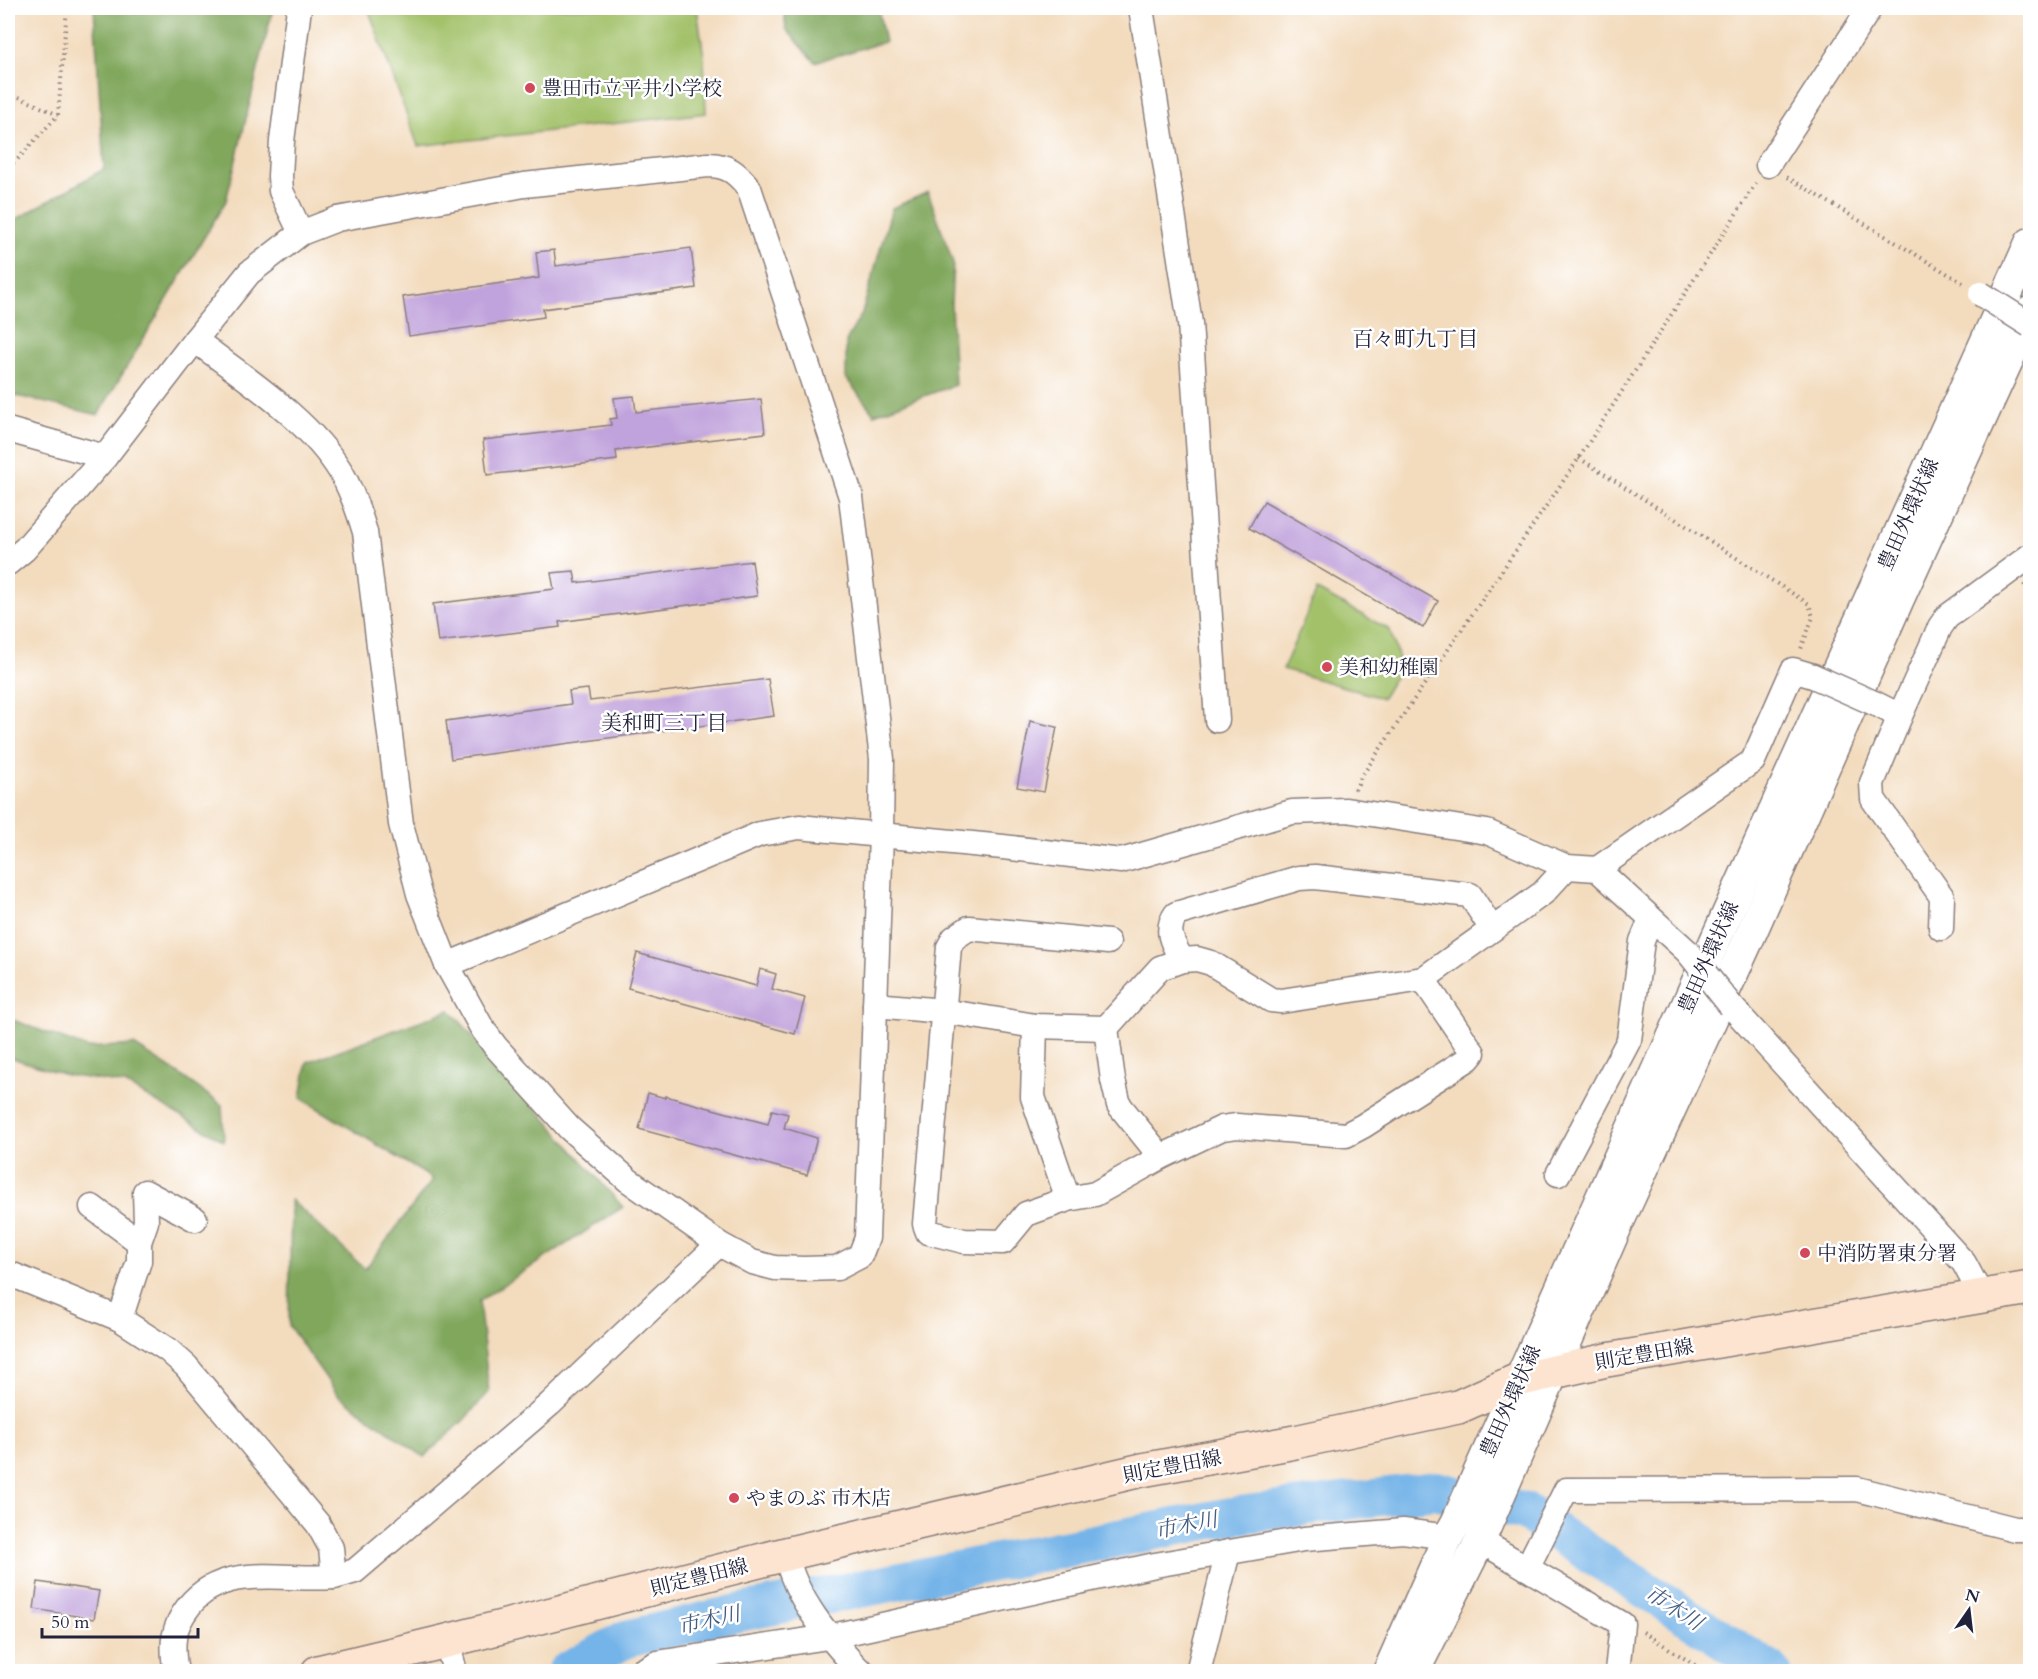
<svg xmlns="http://www.w3.org/2000/svg" width="2038" height="1679" viewBox="0 0 2038 1679" font-family="Cardo,'Noto Serif JP',serif">
  <style>
    .green { fill: #a2c169; stroke: #627252; stroke-width: 1.5 }
    .forest { fill: #81a75d; stroke: #52644c; stroke-width: 1.5 }
    .lines { fill: none; stroke-linecap: round; stroke-linejoin: round }
    .stream { stroke: #74b4e8; stroke-width: 6 }
    .river { stroke: #74b4e8; stroke-width: 38 }
    .building { fill: #c0a2dc }
    .minor-casing { stroke: #8a7e7c; stroke-width: 27 }
    .tertiary-casing { stroke: #8a7e7c; stroke-width: 33 }
    .secondary-casing { stroke: #8a7e7c; stroke-width: 36 }
    .path { stroke: #8a7e7c; stroke-width: 4; stroke-dasharray: 1.5 4.5; stroke-linecap: butt }
    .minor { stroke: #fff; stroke-width: 24 }
    .tertiary { stroke: #fff; stroke-width: 30 }
    .secondary { stroke: #fde4d0; stroke-width: 33 }
    .minor-bridge-casing { stroke: #8a7e7c; stroke-width: 27; stroke-linecap: butt }
    .minor-bridge { stroke: #fff; stroke-width: 24 }
    .poi-dot { fill: #d1495b; stroke: #fff; stroke-width: 2 }
    .labels { text-anchor: middle; stroke-width: 5; stroke-linejoin: round; paint-order: stroke }
    .poi-label { font-size: 20px; fill: #22223b; stroke: #fff; text-anchor: start }
    .street-label { font-size: 20px; fill: #22223b; stroke: #fff }
    .neighbourhood-label { font-size: 21px; fill: #22223b; stroke: #fff }
    .water-label { font-size: 21px; font-style: italic; fill: #435c80; stroke: #fff }
  </style>
  <rect width="100%" height="100%" fill="#fff"/>
  <filter id="ink" filterUnits="userSpaceOnUse"><feTurbulence type="fractalNoise" baseFrequency=".0167" numOctaves="2"/><feDisplacementMap in="SourceGraphic" scale="12" xChannelSelector="R" yChannelSelector="G"/><feConvolveMatrix kernelMatrix="1 2 1 2 8 2 1 2 1" color-interpolation-filters="sRGB"/></filter>
  <filter id="wash" filterUnits="userSpaceOnUse"><feTurbulence type="fractalNoise" baseFrequency=".008" numOctaves="4" result="noise"/><feDisplacementMap in="SourceGraphic" scale="24" xChannelSelector="R" yChannelSelector="G"/><feGaussianBlur stdDeviation="1.35" result="paint"/><feColorMatrix in="noise" values="0 0 0 0 0 0 0 0 0 0 0 0 0 0 0 0 0 1.4 0 .05"/><feComposite in="paint" operator="in"/></filter>
  <g filter="url(#wash)">
    <rect width="100%" height="100%" fill="#f3dbbd"/>
    <g class="green">
      <polygon points="368,8 697,8 704,58 706,113 418,146"/>
      <polygon points="1317,590 1390,630 1401,666 1382,698 1283,669"/>
    </g>
    <g class="forest">
      <polygon points="94,8 273,8 226,201 98,415 8,394 8,224 104,169"/>
      <polygon points="784,8 878,8 885,42 815,62 786,29"/>
      <polygon points="928,192 953,262 951,305 955,385 874,414 846,378 846,341 862,313 892,208"/>
      <polygon points="450,1010 623,1207 479,1301 489,1392 463,1421 424,1457 338,1395 289,1326 291,1200 365,1269 433,1179 301,1098 307,1062"/>
      <polygon points="8,1018 87,1048 134,1045 172,1069 222,1105 224,1141 125,1084 66,1075 8,1057"/>
    </g>
    <g class="lines">
      <polyline class="stream" points="569,1669 569,1672"/>
      <polyline class="river" points="566,1672 626,1639 738,1613 1231,1516 1436,1490 1525,1512 1773,1672"/>
    </g>
    <g id="blocks">
      <g class="building">
        <polygon points="691,248 696,288 543,309 544,317 409,336 403,297 539,278 536,252 554,250 556,266"/>
        <polygon points="634,396 636,412 761,399 765,433 616,451 617,460 487,475 483,440 611,425 610,419 617,418 614,398"/>
        <polygon points="1264,501 1438,601 1423,628 1249,528"/>
        <polygon points="752,561 757,596 559,622 560,627 438,642 433,604 554,589 551,573 574,571 576,583"/>
        <polygon points="768,679 774,716 451,759 446,721 571,704 569,691 588,689 590,701"/>
        <polygon points="1030,721 1057,727 1044,792 1017,787"/>
        <polygon points="637,953 756,986 760,969 776,974 772,989 805,998 795,1034 628,988"/>
        <polygon points="648,1093 665,1098 665,1096 768,1124 772,1110 788,1114 784,1128 817,1138 807,1175 639,1129"/>
        <polygon points="38,1582 99,1591 94,1619 34,1609"/>
      </g>
    </g>
  </g>
  <g filter="url(#ink)">
    <use href="#blocks" fill-opacity="0" stroke="#8a7e7c" stroke-width="1.5"/>
    <g class="lines">
      <defs>
        <g id="minor">
          <polyline points="299,8 282,141 280,176 281,191 301,233"/>
          <polyline points="1141,8 1190,323 1217,720"/>
          <polyline points="1768,165 1870,8"/>
          <path d="M 195,340 C 244,378 308,418 341,472 C 352,491 359,512 365,532 L 401,824 L 419,894 L 447,965 L 482,1028 L 495,1046 L 569,1128 L 628,1180 L 719,1244"/>
          <polyline points="8,430 105,457"/>
          <path d="M 8,563 L 25,549 L 105,457 L 195,340 L 249,273 L 301,233 L 337,219 L 524,185 L 708,165 C 728,165 737,173 749,188 L 851,497 L 882,759 L 881,834 L 867,1238 L 860,1256 L 837,1268 L 804,1269 L 775,1268 L 752,1262 L 719,1244 L 550,1404 L 355,1571 C 348,1573 340,1576 333,1577 C 284,1581 224,1562 189,1606 C 172,1628 171,1645 176,1672"/>
          <polyline points="1874,703 1900,716 1940,627 1947,617 2030,556"/>
          <polyline points="1900,716 1872,783 1873,799 1942,897 1941,928"/>
          <polyline points="1597,869 1753,761 1793,670 1813,676"/>
          <polyline points="1108,942 969,928 954,938 949,947 925,1224 928,1232 964,1241 1003,1242 1026,1214 1068,1199 1095,1194 1161,1157 1222,1128 1237,1126 1346,1135 1363,1126 1468,1059 1473,1053 1423,979"/>
          <path d="M 1182,960 C 1173,944 1164,931 1176,914 L 1299,878 L 1315,877 L 1470,895 L 1492,929"/>
          <polyline points="447,965 760,834 799,827 1003,847 1121,861 1292,812 1346,810 1487,832 1567,867 1597,869 1688,952"/>
          <polyline points="875,1005 943,1011 1035,1026 1106,1028 1160,968 1182,960 1197,959 1211,963 1271,1000 1281,1001 1423,979 1543,893 1567,867"/>
          <polyline points="1731,1006 1964,1263 1982,1297"/>
          <polyline points="1035,1026 1033,1097 1068,1199"/>
          <polyline points="1106,1028 1113,1080 1119,1105 1161,1157"/>
          <polyline points="1558,1174 1629,1040 1642,941 1651,919"/>
          <polyline points="92,1207 139,1242"/>
          <polyline points="8,1273 120,1319 168,1350 186,1366 318,1524 331,1548 334,1577"/>
          <polyline points="120,1319 139,1261 139,1242 146,1222 145,1192 195,1219"/>
          <polyline points="1479,1543 1491,1547 1622,1624 1617,1672"/>
          <path d="M 786,1554 C 795,1598 829,1638 859,1670 L 863,1672"/>
          <polyline points="1527,1568 1566,1490 1857,1489 2015,1529 2030,1529"/>
          <polyline points="447,1641 455,1672"/>
          <polyline points="640,1672 657,1663 828,1637 1155,1565 1304,1539 1403,1531 1448,1537"/>
          <polyline points="1198,1672 1228,1552"/>
        </g>
        <g id="tertiary">
          <polyline points="1388,1672 1448,1537 1456,1523 1719,932 2030,243"/>
          <polyline points="1414,1672 1479,1543 1617,1226 1746,945 1898,601 2030,312"/>
        </g>
        <polyline id="secondary" points="318,1672 447,1641 786,1554 1142,1470 1295,1442 1458,1407 1518,1380 1607,1360 2030,1288"/>
      </defs>
      <use href="#minor" class="minor-casing"/>
      <use href="#tertiary" class="tertiary-casing"/>
      <use href="#secondary" class="secondary-casing"/>
      <g class="path">
        <polyline points="8,92 58,115"/>
        <polyline points="8,166 16,161 58,115 67,8"/>
        <polyline points="1787,177 1963,283"/>
        <polyline points="1579,458 1809,604 1813,617 1801,649"/>
        <polyline points="2024,584 2030,593"/>
        <polyline points="1355,790 1361,777 1579,458 1756,183"/>
        <polyline points="1643,1632 1706,1672"/>
      </g>
      <use href="#minor" class="minor"/>
      <use href="#tertiary" class="tertiary"/>
      <use href="#secondary" class="secondary"/>
      <defs>
        <g id="minor-bridge">
          <polyline points="1981,294 2030,325"/>
          <polyline points="1813,676 1874,703"/>
          <polyline points="1688,952 1731,1006"/>
        </g>
      </defs>
      <use href="#minor-bridge" class="minor-bridge-casing"/>
      <use href="#minor-bridge" class="minor-bridge"/>
    </g>
  </g>
  <g class="poi-dot">
    <circle cx="530" cy="88" r="6"/>
    <circle cx="1327" cy="667" r="6"/>
    <circle cx="1805" cy="1253" r="6"/>
    <circle cx="734" cy="1498" r="6"/>
  </g>
  <g class="labels">
    <g class="poi-label">
      <text x="542" y="95">豊田市立平井小学校</text>
      <text x="1339" y="674">美和幼稚園</text>
      <text x="1817" y="1260">中消防署東分署</text>
      <text x="746" y="1505">やまのぶ 市木店</text>
    </g>
    <g class="street-label">
      <text transform="translate(1908 514) rotate(-66)" y="7">豊田外環状線</text>
      <text transform="translate(1708 957) rotate(-66)" y="7">豊田外環状線</text>
      <text transform="translate(1644 1354) rotate(-10)" y="7">則定豊田線</text>
      <text transform="translate(1510 1401) rotate(-66)" y="7">豊田外環状線</text>
      <text transform="translate(1172 1466) rotate(-11)" y="7">則定豊田線</text>
      <text transform="translate(699 1577) rotate(-14)" y="7">則定豊田線</text>
    </g>
    <g class="neighbourhood-label">
      <text x="1415" y="346">百々町九丁目</text>
      <text x="664" y="730">美和町三丁目</text>
    </g>
    <g class="water-label">
      <text transform="translate(1186 1525) rotate(-11)" y="7">市木川</text>
      <text transform="translate(1674 1608) rotate(33)" y="7">市木川</text>
      <text transform="translate(709 1620) rotate(-13)" y="7">市木川</text>
    </g>
  </g>
  <rect width="2038" height="1679" fill="none" stroke="#fff" stroke-width="30"/>
  <g transform="translate(1969 1610) rotate(14)" stroke="#ffffff" stroke-width="4.5" paint-order="stroke">
  <path d="M0-4.5L10 22L0 15L-10 22Z" fill="#22223b"/>
  <text y="-9" font-size="16" font-weight="bold" text-anchor="middle" fill="#22223b">N</text>
  </g>
  <path d="M42 1628v9h156v-9" fill="none" stroke="#22223b" stroke-width="3"/>
  <text x="51" y="1628" font-size="18" fill="#22223b" stroke="#ffffff" stroke-width="4.5" paint-order="stroke">50 m</text>
</svg>
